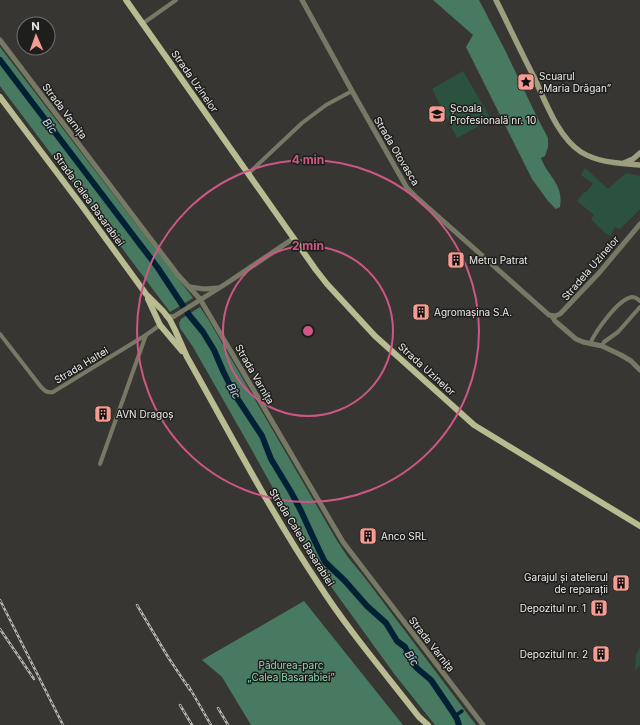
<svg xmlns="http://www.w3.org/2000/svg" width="640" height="725" viewBox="0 0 640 725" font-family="Inter,sans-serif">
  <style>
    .green { fill: #2b523f }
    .forest { fill: #477a61 }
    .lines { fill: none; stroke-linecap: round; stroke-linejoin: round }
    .canal { stroke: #002135; stroke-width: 3.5 }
    .river { stroke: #002135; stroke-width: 6 }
    .minor { stroke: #787965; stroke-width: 4 }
    .tertiary { stroke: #787965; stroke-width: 5 }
    .secondary { stroke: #9d9f7e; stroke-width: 5.5 }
    .primary { stroke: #b9bb91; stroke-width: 6 }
    .rail-casing { stroke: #b5b5b3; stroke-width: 2.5 }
    .rail { stroke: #1e1e1c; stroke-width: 1; stroke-dasharray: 3; stroke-linecap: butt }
    .ring { fill: none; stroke: #ce5785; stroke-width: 2 }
    .labels { text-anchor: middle; stroke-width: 3; stroke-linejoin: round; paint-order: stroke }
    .poi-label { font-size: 10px; fill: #eaeae8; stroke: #1e1e1c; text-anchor: start }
    .street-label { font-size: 10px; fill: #eaeae8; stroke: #1e1e1c }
    .park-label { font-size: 10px; fill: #88d9b1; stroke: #1e1e1c }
    .water-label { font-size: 11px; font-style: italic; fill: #b0d9f6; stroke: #1e1e1c }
    .centre { fill: #ce5785; stroke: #1e1e1c; stroke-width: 2 }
    .ring-label { font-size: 12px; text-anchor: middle; font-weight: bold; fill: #ce5785; stroke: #1e1e1c; stroke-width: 3; stroke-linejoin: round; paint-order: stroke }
  </style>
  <rect width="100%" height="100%" fill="#373633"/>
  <g class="green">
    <polygon points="463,71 491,119 457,138 432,89"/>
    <polygon points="585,168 608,189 626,173 640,176 640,209 620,229 614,227 611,236 605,233 591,219 594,215 577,201 583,193 586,192 593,184 581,175"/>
    <polygon points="640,647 640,665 635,670 636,655"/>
  </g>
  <g class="forest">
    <path d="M 433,0 L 479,0 L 506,52 L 536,115 L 548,138 L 548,147 L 545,156 L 541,158 C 548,177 564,184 560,207 L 556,209 L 548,201 L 532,179 L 466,47 L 473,35 Z"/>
    <polygon points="0,47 193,298 170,312 0,86"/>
    <polygon points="200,307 208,319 336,539 347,556 365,578 476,725 435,725 395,675 332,588 308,551 249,445 193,347 180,328 179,323 181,319"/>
    <polygon points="304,601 403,725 251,725 222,677 202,660"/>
  </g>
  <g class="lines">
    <polyline class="canal" points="455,716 462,711"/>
    <polyline class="river" points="0,60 158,268 189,315 203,332 214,350 223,371 235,395 262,436 271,459 291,492 301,511 319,550 325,562 345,581 367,606 386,623 397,641 405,647 414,665 419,670 431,680 452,711 457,719 459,725"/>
    <g class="minor">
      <polyline points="142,24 176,0"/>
      <polyline points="248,174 302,123 326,105 352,91"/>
      <path d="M 0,334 L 41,387 C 45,391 47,393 53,392 L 146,335 L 160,325"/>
      <path d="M 590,344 C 595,332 618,299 632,297 C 635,297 638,299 640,301"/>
      <polyline points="602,346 604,342 618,332 640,307"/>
      <polyline points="100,464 146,335"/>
    </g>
    <g class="tertiary">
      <polyline points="302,0 352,91 407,188 415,196 549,315 555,316 560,314 599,273 640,224"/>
      <polyline points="0,40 178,275 200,299 343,542 483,725"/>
      <polyline points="190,287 204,289 218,288"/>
      <polyline points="166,316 173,317 227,283 294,238"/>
      <polyline points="552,316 555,321 576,339 583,342 602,346 621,355 631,361 640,370"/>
    </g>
    <g class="secondary">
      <path d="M 496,0 C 509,26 521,52 534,77 C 545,101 558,137 581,152 C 599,163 619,163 640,165"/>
      <polyline points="624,163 633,159 640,153"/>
    </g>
    <g class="primary">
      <polyline points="126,0 316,270 327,284 375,336 474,425 640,526"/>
      <path d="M 0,97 L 82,206 L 146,294 L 163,311 L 170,320 L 175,330 L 187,357 C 230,433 270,511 318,583 C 348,630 385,673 419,717 L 428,725"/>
      <polyline points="148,299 160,325 182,351"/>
    </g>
    <defs>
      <g id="rail">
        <polyline points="0,600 63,725"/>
        <polyline points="137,605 168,657 190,690"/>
        <polyline points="0,629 34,679"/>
        <polyline points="188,685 211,725"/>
        <polyline points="180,705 192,725"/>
        <polyline points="218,708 228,725"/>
      </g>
    </defs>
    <use href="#rail" class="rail-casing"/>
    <use href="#rail" class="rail"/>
  </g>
  <g class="ring">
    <circle cx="308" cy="331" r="85"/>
    <circle cx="308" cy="331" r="171"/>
  </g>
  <defs>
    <symbol id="sight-square" viewBox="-11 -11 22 22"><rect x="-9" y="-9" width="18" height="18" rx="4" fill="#f59c92" stroke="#1e1e1c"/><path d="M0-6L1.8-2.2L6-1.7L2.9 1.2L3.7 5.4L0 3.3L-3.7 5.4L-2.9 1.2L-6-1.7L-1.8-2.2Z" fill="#111"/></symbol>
    <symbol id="university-square" viewBox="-11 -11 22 22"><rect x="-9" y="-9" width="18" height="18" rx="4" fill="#f59c92" stroke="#1e1e1c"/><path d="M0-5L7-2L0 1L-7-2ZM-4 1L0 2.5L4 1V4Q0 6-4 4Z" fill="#111"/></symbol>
    <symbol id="building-square" viewBox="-11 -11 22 22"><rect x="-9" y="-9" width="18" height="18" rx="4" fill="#f59c92" stroke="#1e1e1c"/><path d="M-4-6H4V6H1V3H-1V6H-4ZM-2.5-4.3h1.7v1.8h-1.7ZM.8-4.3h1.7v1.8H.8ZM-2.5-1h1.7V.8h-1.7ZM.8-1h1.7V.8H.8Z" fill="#111"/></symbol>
  </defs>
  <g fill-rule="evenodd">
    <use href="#sight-square" x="516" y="72" width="20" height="20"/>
    <use href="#university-square" x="427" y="104" width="20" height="20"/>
    <use href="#building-square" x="446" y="250" width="20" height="20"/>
    <use href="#building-square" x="411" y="302" width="20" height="20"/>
    <use href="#building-square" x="93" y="404" width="20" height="20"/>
    <use href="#building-square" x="358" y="526" width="20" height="20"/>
    <use href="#building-square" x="611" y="573" width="20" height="20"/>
    <use href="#building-square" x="589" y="598" width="20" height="20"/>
    <use href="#building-square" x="591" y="644" width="20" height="20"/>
  </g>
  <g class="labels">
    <g class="poi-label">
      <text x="539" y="80">Scuarul<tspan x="539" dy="12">„Maria Drăgan”</tspan></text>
      <text x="450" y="112">Școala<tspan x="450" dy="12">Profesională nr. 10</tspan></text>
      <text x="469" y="264">Metru Patrat</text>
      <text x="434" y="316">Agromașina S.A.</text>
      <text x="116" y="418">AVN Dragoș</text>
      <text x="381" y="540">Anco SRL</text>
      <text x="608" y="581" text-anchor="end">Garajul și atelierul<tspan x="608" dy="12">de reparații</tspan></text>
      <text x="586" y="612" text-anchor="end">Depozitul nr. 1</text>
      <text x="588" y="658" text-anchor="end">Depozitul nr. 2</text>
    </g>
    <g class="street-label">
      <text transform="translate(195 81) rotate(55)" y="4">Strada Uzinelor</text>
      <text transform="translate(65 111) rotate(53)" y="4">Strada Varnița</text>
      <text transform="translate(397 151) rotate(59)" y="4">Strada Otovasca</text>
      <text transform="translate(89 199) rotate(54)" y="4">Strada Calea Basarabiei</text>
      <text transform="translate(590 268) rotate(-49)" y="4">Stradela Uzinelor</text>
      <text transform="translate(81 365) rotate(-31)" y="4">Strada Haltei</text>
      <text transform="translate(427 369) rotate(42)" y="4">Strada Uzinelor</text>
      <text transform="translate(255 374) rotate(60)" y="4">Strada Varnița</text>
      <text transform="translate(302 537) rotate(58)" y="4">Strada Calea Basarabiei</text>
      <text transform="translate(432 644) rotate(52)" y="4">Strada Varnița</text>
    </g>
    <g class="park-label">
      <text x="291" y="669">Pădurea-parc<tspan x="291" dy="12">„Calea Basarabiei”</tspan></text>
    </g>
    <g class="water-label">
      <text transform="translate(50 126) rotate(53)" y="4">Bîc</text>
      <text transform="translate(234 391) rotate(61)" y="4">Bîc</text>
      <text transform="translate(412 658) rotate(57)" y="4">Bîc</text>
    </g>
  </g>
  <circle cx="308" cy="331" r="6" class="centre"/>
  <g class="ring-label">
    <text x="308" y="164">4 min</text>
    <text x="308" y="250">2 min</text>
  </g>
  <g transform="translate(36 36) rotate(358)"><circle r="19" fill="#1e1e1c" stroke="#70706e"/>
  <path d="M0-3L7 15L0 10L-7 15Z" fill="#f59c92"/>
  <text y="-6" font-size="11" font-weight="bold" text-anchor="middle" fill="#eaeae8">N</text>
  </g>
</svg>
